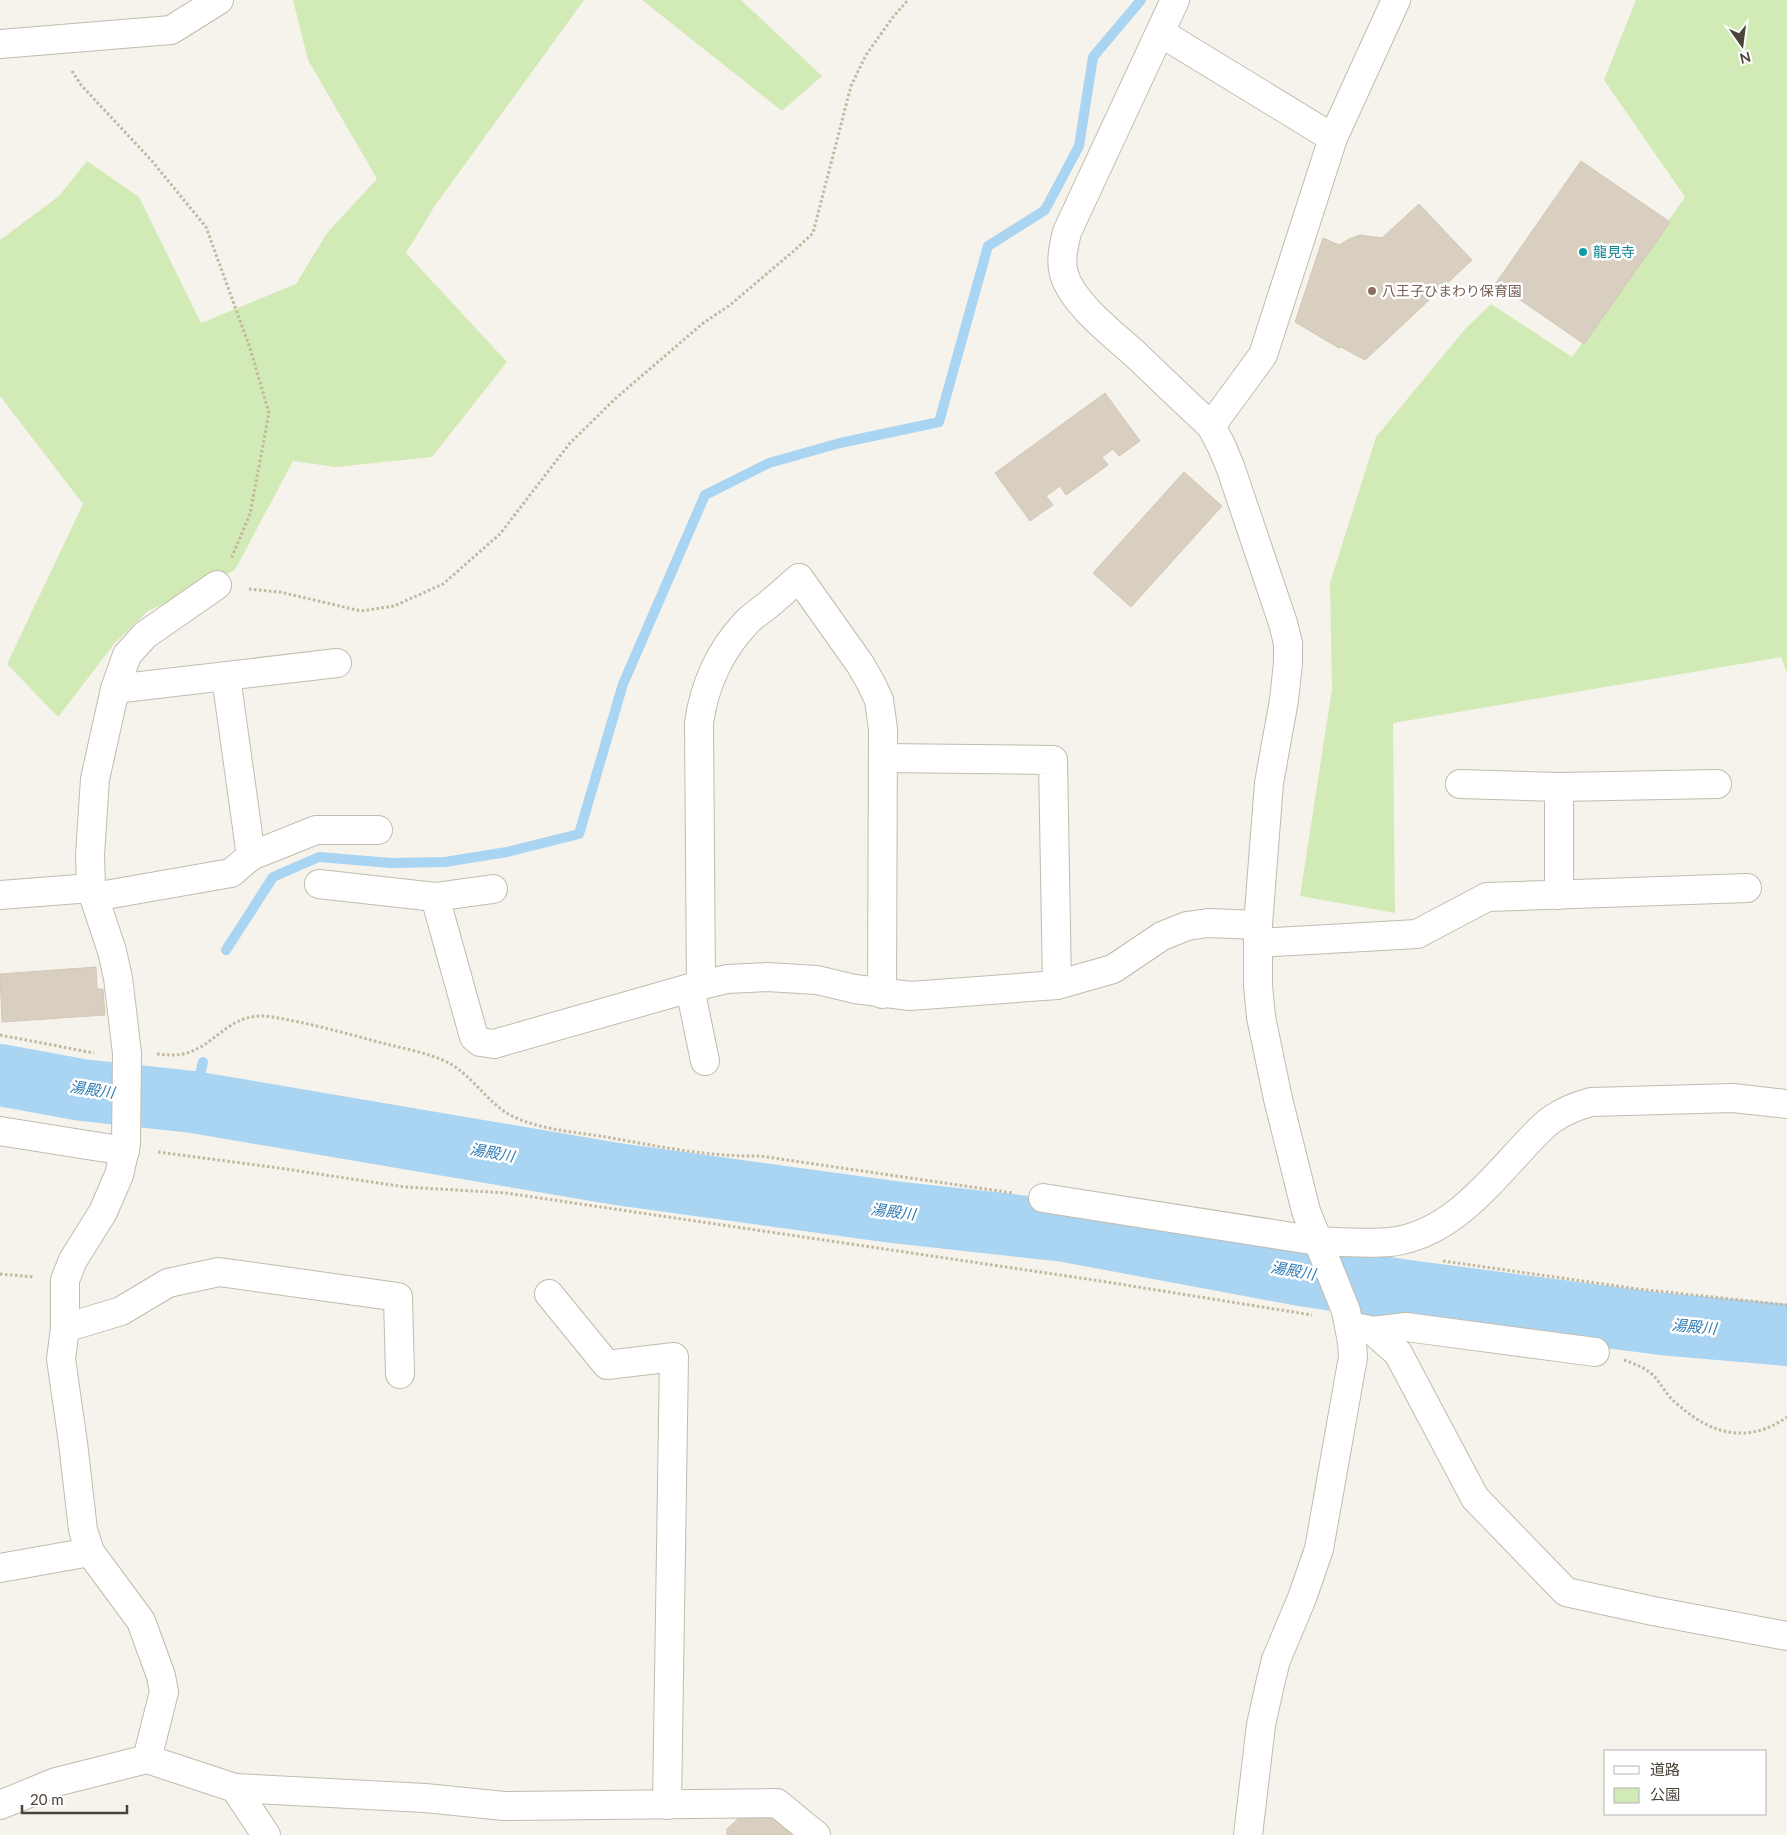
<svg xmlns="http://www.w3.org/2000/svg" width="1787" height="1835" viewBox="0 0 1787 1835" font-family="Lato,'Noto Sans JP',sans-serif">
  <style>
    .green { fill: #d2eab5 }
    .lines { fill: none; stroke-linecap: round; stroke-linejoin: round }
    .stream { stroke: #a9d4f2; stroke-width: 10 }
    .river { stroke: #a9d4f2; stroke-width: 62 }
    .building { fill: #d8cfc1; stroke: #d3c7b4 }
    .minor-casing { stroke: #c2bbae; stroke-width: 30 }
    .path { stroke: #c4b79f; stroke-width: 3; stroke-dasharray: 2.5 2.5; stroke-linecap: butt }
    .minor { stroke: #fff; stroke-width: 28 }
    .culture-dot { fill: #0f9aa8; stroke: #fff; stroke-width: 2 }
    .education-dot { fill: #8d6e63; stroke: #fff; stroke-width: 2 }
    .labels { text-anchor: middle; stroke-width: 5; stroke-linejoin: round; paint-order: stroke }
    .culture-label { font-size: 14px; fill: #0d838f; stroke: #fff; text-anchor: start }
    .education-label { font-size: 14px; fill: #785e54; stroke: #fff; text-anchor: start }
    .water-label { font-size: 15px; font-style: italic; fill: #2e7ab2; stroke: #fff }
  </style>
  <rect width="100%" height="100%" fill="#f6f3ec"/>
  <g class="green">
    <polygon points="293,0 584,0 434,207 406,253 507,362 432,457 336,467 293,461 235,570 148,611 114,644 58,717 7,664 83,504 0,396 0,240 59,196 87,161 139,197 201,323 296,284 327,233 377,179 308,60"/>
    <polygon points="642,0 741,0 822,76 782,111"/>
    <polygon points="1636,0 1787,0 1787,673 1781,657 1393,723 1395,913 1300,896 1332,689 1330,583 1376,437 1466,328 1491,304 1572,357 1685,197 1604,80"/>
  </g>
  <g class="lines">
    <g class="stream">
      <polyline points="226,950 273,877 319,857 391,863 445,862 507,852 579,834 623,684 705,495 769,463 840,443 939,422 988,246 1045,210 1079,146 1093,57 1141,0"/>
      <polyline points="193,1102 203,1062"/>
    </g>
    <polyline class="river" points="0,1075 82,1090 193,1102 617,1174 893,1212 1065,1231 1301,1275 1407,1291 1662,1324 1787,1335"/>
  </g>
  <g class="building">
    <polygon points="1581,161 1670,222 1584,344 1496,283"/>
    <polygon points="1419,204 1472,260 1365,360 1341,347 1339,348 1295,322 1323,238 1339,245 1349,239 1360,235 1382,238"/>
    <polygon points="1105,393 1140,441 1119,456 1113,449 1102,457 1108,465 1066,495 1060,486 1046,496 1053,505 1030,521 995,473"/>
    <polygon points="1184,472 1222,506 1131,607 1093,573"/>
    <polygon points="96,967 97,989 103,989 105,1015 2,1022 0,974"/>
    <polygon points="742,1815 783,1818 800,1835 727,1835 727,1829"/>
  </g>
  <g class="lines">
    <defs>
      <g id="minor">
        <path d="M 1175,0 L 1067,232 C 1064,245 1060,260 1064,274 C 1072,303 1113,334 1135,354 C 1160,378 1185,402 1211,426 L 1222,447 L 1231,469 L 1283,623 L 1288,643 L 1288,663 L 1284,700 L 1269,783 L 1258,925 L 1258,985 L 1261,1017 L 1278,1099 L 1306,1211 L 1346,1311 L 1352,1342 L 1353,1357 L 1319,1549 L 1302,1598 L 1276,1660 L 1270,1684 L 1261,1725 L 1248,1835"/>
        <polyline points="1161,33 1333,138"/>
        <polyline points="0,44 171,30 219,0"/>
        <polyline points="1211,426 1263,355 1333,138 1396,0"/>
        <polyline points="226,677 251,856"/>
        <polyline points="115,689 337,663"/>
        <polyline points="1460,784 1559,787 1717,784"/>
        <polyline points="319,884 435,897 493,889"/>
        <polyline points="0,895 91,888"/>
        <polyline points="1559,895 1559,787"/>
        <polyline points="94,897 231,873 251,856 316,830 378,830"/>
        <polyline points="435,897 474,1037 480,1042 494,1044 690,988 727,979 767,977 817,980 855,989 910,996 1057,985 1053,760 883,758"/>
        <polyline points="1258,943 1417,934 1487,897 1747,888"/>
        <polyline points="1057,985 1113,969 1162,936 1187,926 1208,923 1258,925"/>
        <path d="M 701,986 L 699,723 C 704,686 720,650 746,623 C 751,617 758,613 764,608 C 776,599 787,588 799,578 L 860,664 L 871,683 L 879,700 L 883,729 L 882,994"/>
        <polyline points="690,988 705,1061"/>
        <polyline points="0,1131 125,1151"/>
        <path d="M 1043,1198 L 1318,1241 C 1341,1242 1366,1244 1390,1242 C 1444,1236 1481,1193 1515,1156 C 1542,1127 1551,1113 1591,1102 L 1733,1098 L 1787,1104"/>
        <polyline points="549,1294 607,1365 674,1357 667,1805"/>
        <polyline points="1350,1326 1373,1331 1398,1353 1475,1498 1566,1592 1653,1611 1787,1636"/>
        <polyline points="65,1328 121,1311 168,1283 219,1272 398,1297 400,1374"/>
        <polyline points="1373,1331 1406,1327 1595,1352"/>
        <polyline points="0,1568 90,1552"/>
        <polyline points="147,1759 235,1788 425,1798 504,1806 777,1803 816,1835"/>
        <polyline points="235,1788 266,1835"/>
        <polyline points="0,1805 56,1782 147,1759 164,1692 161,1676 141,1621 90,1552 83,1530 73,1443 61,1359 65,1328 65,1280 73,1260 103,1212 119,1175 126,1144 127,1053 118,978 112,951 91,888 90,855 95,779 115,689 127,655 145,635 217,585"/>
      </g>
    </defs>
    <use href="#minor" class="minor-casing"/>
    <g class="path">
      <polyline points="72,71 81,85 152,161 206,227 250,348 269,413 250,514 231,559"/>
      <polyline points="249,589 280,592 361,611 394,606 443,584 500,534 570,443 616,398 702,324 730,305 796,249 813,233 851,86 866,55 893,17 908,0"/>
      <polyline points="0,1035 94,1053"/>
      <path d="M 157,1054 C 168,1055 178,1056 187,1053 C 219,1043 231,1010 272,1017 C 310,1023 348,1034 386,1044 C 406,1049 428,1053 447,1062 C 473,1075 488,1105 514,1117 C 542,1130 576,1132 606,1137 C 657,1146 708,1157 760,1156 L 1013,1193"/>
      <polyline points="158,1152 279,1168 405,1187 506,1193 1094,1280 1312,1315"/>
      <polyline points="1443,1261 1638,1289 1787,1305"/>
      <polyline points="0,1274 34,1277"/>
      <path d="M 1624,1360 C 1635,1364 1646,1368 1654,1376 C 1662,1385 1667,1396 1676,1403 C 1710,1434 1747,1445 1787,1417"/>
    </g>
    <use href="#minor" class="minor"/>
  </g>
  <circle class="culture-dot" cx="1583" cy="252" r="5"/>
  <circle class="education-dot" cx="1372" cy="291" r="5"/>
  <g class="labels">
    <g class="culture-label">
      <text x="1593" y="257">龍見寺</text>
    </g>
    <g class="education-label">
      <text x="1382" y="296">八王子ひまわり保育園</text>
    </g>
    <g class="water-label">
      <text transform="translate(92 1090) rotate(8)" y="5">湯殿川</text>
      <text transform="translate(492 1153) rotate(10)" y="5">湯殿川</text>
      <text transform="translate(893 1212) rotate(7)" y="5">湯殿川</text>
      <text transform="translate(1293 1271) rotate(10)" y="5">湯殿川</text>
      <text transform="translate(1694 1327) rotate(5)" y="5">湯殿川</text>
    </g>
  </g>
  <rect x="1604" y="1750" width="162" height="65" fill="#ffffff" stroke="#b7b4b0"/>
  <rect x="1614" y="1766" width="25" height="8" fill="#ffffff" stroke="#b7b4b0"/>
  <text x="1650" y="1775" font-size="15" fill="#4b4439">道路</text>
  <rect x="1614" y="1788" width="25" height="15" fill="#d2eab5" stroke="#b7b4b0"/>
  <text x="1650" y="1800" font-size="15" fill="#4b4439">公園</text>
  <g transform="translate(1742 45) rotate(166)" stroke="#ffffff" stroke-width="4" paint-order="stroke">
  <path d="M0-4L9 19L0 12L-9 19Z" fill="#4b4439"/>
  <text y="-8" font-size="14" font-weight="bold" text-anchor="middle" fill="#4b4439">N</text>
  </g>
  <path d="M22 1805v8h105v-8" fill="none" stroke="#4b4439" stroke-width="2.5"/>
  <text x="30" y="1805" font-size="15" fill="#4b4439" stroke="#ffffff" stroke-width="4" paint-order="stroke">20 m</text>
</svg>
